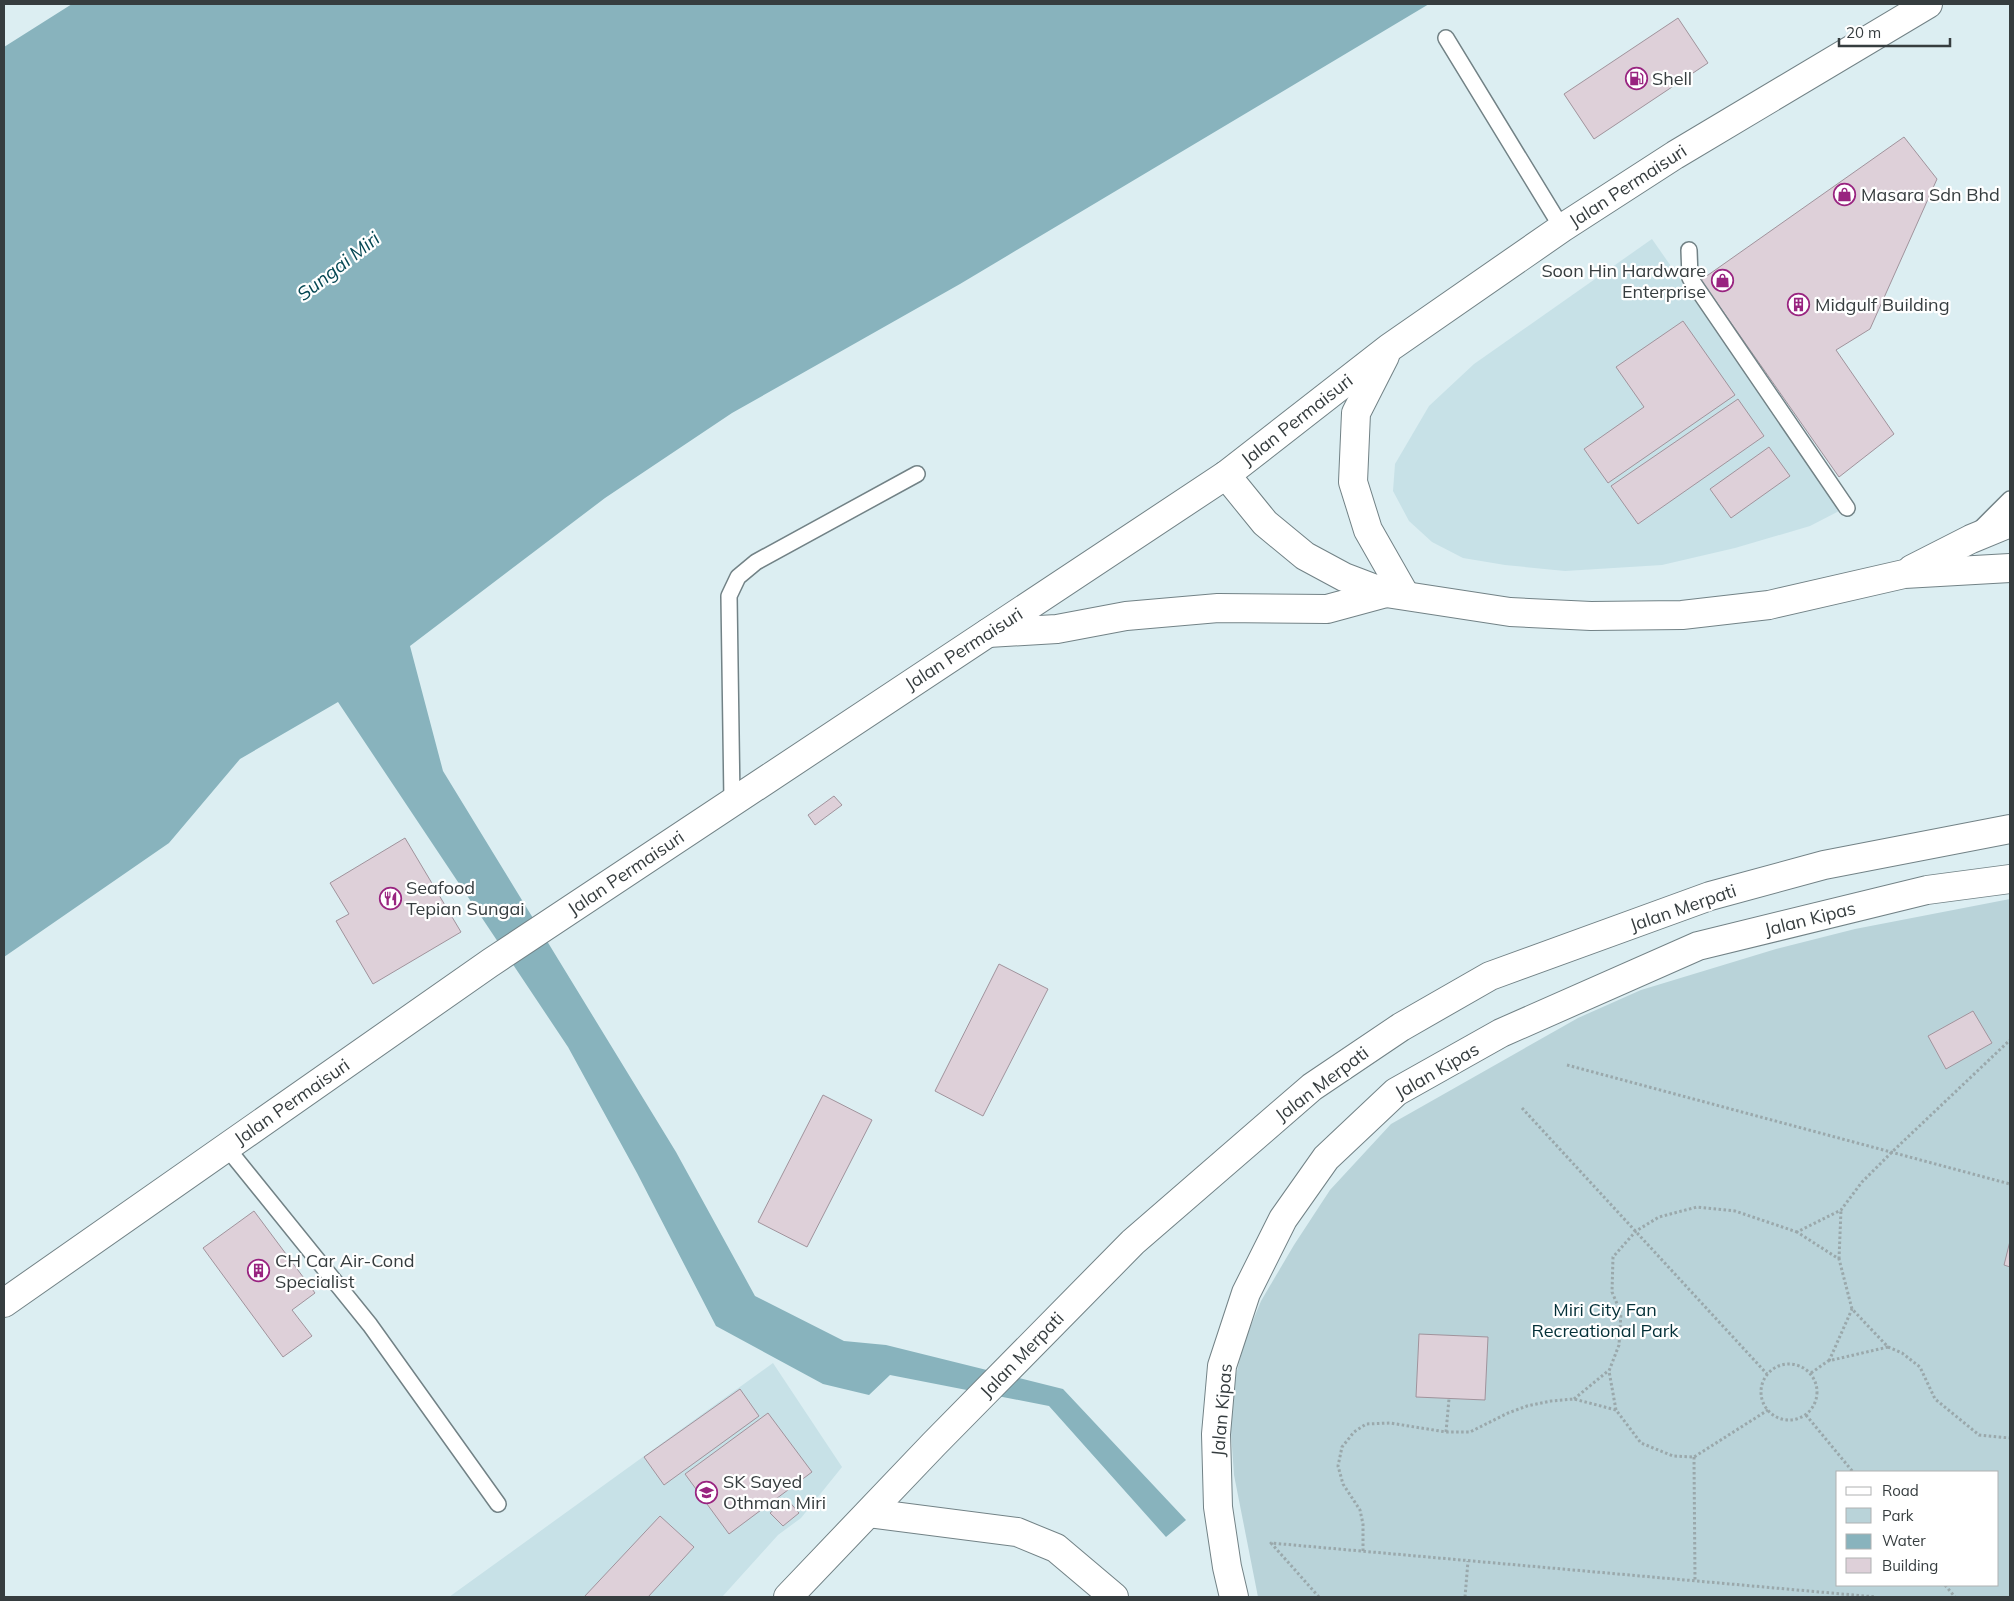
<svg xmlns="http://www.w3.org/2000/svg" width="2014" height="1601" viewBox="0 0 2014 1601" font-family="Mulish,sans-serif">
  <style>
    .built { fill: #c7e1e7 }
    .green { fill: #b9d3d9; fill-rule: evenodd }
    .water { fill: #88b3bd }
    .building { fill: #ded0d9; stroke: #a0939c }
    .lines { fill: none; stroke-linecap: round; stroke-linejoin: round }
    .service-casing { stroke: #728286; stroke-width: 18 }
    .tertiary-casing { stroke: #728286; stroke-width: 30 }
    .secondary-casing { stroke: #728286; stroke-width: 30 }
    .path { stroke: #9aa8ab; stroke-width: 3; stroke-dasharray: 2.5 2.5; stroke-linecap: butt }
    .service { stroke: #fff; stroke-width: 15 }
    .tertiary { stroke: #fff; stroke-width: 28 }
    .secondary { stroke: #fff; stroke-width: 28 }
    .labels { text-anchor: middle; stroke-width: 4.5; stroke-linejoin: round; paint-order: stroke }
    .poi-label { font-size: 18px; fill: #363d3f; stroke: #fff; text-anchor: start }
    .street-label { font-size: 18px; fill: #363d3f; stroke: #fff }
    .park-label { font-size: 18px; fill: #043038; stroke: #fff }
    .water-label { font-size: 19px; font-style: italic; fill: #064854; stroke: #fff }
  </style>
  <rect width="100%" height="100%" fill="#dceef2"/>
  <g class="built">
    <polygon points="1652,239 1841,510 1810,526 1735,548 1662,565 1565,571 1505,565 1463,558 1432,542 1409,521 1393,491 1395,464 1429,406 1474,364"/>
    <polygon points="773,1363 842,1467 801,1518 778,1535 722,1597 449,1597"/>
  </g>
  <path class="green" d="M 2010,899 L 2010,1597 L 1258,1597 L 1234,1475 L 1231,1432 L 1232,1390 L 1245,1340 L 1261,1301 L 1294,1245 L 1330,1190 L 1391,1124 L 1578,1018 L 1641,990 L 1776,949 L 1855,929 ZM 1838,1472 L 1998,1472 L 1998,1585 L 1838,1585 Z"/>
  <polygon class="water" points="72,4 1429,4 960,284 732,413 605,498 410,646 443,771 676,1152 755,1296 844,1341 886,1345 1063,1389 1186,1520 1166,1537 1049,1406 890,1375 869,1395 823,1384 716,1326 637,1173 568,1047 338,702 240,759 169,843 4,957 4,47"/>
  <g class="building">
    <polygon points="1678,18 1708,63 1594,139 1564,94"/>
    <polygon points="1904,137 1937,179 1870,329 1836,350 1894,434 1839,477 1701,280"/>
    <polygon points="1683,321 1735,395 1608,483 1584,449 1644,407 1616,367"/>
    <polygon points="1738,399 1764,436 1638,524 1611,486"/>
    <polygon points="1769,447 1790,476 1731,518 1710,489"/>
    <polygon points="834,796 842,805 815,825 808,815"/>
    <polygon points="405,838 461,932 373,984 336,921 349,914 330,883"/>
    <polygon points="999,964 1048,989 983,1116 935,1091"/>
    <polygon points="1973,1011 1992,1043 1946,1069 1928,1036"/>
    <polygon points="823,1095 872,1120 807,1247 758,1222"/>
    <polygon points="254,1211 315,1293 292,1310 312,1336 283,1357 203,1248"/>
    <polygon points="2010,1241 2010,1267 2004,1265"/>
    <polygon points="1419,1334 1488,1337 1485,1400 1416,1397"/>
    <polygon points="740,1389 759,1416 664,1485 644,1457"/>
    <polygon points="768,1413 812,1472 729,1534 685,1474"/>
    <polygon points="787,1499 799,1513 783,1526 770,1513"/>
    <polygon points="660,1516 694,1547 648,1597 584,1597"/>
  </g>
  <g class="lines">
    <defs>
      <g id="service">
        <polyline points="1446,38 1562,228"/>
        <polyline points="1689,250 1690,278 1847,508"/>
        <polyline points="1980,529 2010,499"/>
        <polyline points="732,801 729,596 738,577 756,562 917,474"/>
        <polyline points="227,1148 370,1325 498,1504"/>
      </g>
      <g id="tertiary">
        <polyline points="1385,356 1356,413 1353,482 1368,530 1405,595"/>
        <polyline points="1226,475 1265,523 1305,556 1344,577 1386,593 1510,612 1591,616 1682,615 1769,605 1904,574 2010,568"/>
        <polyline points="1912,569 1971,539 2010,523"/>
        <polyline points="988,633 1057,629 1126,616 1218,608 1327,609 1386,593"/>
        <polyline points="4,1303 490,963 1226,475 1389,348 1562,228 1675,155 1928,4"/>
        <polyline points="869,1513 1017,1532 1056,1548 1114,1597"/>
        <polyline points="788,1597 934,1444 1133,1242 1312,1087 1401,1027 1490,976 1710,896 1824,865 2010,829"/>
      </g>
      <polyline id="secondary" points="1234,1597 1227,1567 1218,1507 1216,1434 1222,1366 1246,1293 1283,1219 1326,1158 1396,1092 1501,1033 1698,946 1927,890 2010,879"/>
    </defs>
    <use href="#service" class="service-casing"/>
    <use href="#tertiary" class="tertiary-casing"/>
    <use href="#secondary" class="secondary-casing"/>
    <g class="path">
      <polyline points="1567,1065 2010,1184"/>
      <polyline points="1522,1108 1767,1374"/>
      <polyline points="1839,1259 1841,1210"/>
      <polyline points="1888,1347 1902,1353 1920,1367 1935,1399 1979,1435 2010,1438"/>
      <polyline points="1829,1361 1852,1309"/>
      <circle cx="1789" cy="1392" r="28"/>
      <polyline points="1811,1373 1828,1361 1888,1347 1852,1309 1839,1259 1797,1232 1841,1210 1862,1182 1892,1152 2010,1040"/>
      <polyline points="1574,1399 1608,1371"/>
      <polyline points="1616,1410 1609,1371 1619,1345 1621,1313 1612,1292 1613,1257 1636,1231 1659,1217 1697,1207 1735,1211 1797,1232"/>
      <polyline points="1806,1415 1853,1472"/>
      <polyline points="1446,1432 1449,1399"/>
      <polyline points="1694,1457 1695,1581"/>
      <polyline points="1363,1551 1363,1524 1360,1510 1343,1484 1338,1466 1342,1447 1354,1432 1366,1424 1390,1423 1446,1432 1470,1432 1508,1413 1527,1406 1551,1401 1574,1399 1616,1410 1641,1443 1673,1456 1694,1457 1768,1410"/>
      <polyline points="1945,1585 1955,1597"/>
      <polyline points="1319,1597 1271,1543 1876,1597"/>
      <polyline points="1465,1597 1468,1561"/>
    </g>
    <use href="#service" class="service"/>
    <use href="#tertiary" class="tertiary"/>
    <use href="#secondary" class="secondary"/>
  </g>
  <defs>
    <symbol id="fuel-ring" viewBox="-11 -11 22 22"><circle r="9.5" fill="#fff" stroke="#992480" stroke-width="1.5"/><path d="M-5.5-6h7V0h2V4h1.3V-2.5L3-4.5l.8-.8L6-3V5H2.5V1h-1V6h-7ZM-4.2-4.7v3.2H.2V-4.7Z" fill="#992480"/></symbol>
    <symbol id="shop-ring" viewBox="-11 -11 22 22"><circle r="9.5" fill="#fff" stroke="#992480" stroke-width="1.5"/><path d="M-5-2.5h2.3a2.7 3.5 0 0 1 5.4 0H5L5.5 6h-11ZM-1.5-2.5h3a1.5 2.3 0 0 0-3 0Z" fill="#992480"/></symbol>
    <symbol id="building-ring" viewBox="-11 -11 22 22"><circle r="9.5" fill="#fff" stroke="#992480" stroke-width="1.5"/><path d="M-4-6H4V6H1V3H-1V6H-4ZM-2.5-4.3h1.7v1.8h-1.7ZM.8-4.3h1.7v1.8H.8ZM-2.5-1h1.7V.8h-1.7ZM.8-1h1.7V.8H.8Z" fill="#992480"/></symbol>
    <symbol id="restaurant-ring" viewBox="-11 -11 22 22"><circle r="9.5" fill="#fff" stroke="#992480" stroke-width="1.5"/><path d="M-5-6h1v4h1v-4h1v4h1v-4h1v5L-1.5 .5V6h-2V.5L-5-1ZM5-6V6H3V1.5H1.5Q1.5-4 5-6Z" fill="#992480"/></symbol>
    <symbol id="school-ring" viewBox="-11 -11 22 22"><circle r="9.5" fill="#fff" stroke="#992480" stroke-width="1.5"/><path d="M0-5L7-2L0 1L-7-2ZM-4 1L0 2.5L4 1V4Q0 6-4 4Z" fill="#992480"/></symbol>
  </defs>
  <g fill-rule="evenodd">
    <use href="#fuel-ring" x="1624" y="66" width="25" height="25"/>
    <use href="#shop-ring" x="1832" y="182" width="25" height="25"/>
    <use href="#shop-ring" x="1710" y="268" width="25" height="25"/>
    <use href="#building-ring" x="1786" y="292" width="25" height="25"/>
    <use href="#restaurant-ring" x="378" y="886" width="25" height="25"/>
    <use href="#building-ring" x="246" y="1258" width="25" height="25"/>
    <use href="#school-ring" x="694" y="1480" width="25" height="25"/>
  </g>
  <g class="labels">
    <g class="poi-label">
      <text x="1652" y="85">Shell</text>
      <text x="1861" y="201">Masara Sdn Bhd</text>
      <text x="1706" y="277" text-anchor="end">Soon Hin Hardware<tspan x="1706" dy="21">Enterprise</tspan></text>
      <text x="1815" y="311">Midgulf Building</text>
      <text x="406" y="894">Seafood<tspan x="406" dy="21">Tepian Sungai</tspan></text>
      <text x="275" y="1267">CH Car Air-Cond<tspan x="275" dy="21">Specialist</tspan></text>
      <text x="723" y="1488">SK Sayed<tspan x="723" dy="21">Othman Miri</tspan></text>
    </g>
    <g class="street-label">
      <text transform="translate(1628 186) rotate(-33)" y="6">Jalan Permaisuri</text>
      <text transform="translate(1297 420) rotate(-38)" y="6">Jalan Permaisuri</text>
      <text transform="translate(964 649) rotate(-33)" y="6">Jalan Permaisuri</text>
      <text transform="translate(626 873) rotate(-34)" y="6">Jalan Permaisuri</text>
      <text transform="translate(1683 908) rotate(-19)" y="6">Jalan Merpati</text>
      <text transform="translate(1810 919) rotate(-14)" y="6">Jalan Kipas</text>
      <text transform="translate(1437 1071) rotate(-30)" y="6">Jalan Kipas</text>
      <text transform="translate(1322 1084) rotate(-37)" y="6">Jalan Merpati</text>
      <text transform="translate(292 1102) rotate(-35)" y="6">Jalan Permaisuri</text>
      <text transform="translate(1022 1355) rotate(-46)" y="6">Jalan Merpati</text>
      <text transform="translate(1222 1410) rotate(-85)" y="6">Jalan Kipas</text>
    </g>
    <g class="park-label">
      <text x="1605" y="1316">Miri City Fan<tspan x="1605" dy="21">Recreational Park</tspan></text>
    </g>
    <g class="water-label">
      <text transform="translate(338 266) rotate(-38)" y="7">Sungai Miri</text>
    </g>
  </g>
  <rect width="2014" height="1601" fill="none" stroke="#363d3f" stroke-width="10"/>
  <rect x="1836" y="1471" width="162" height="115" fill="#ffffff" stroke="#afb1b2"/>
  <rect x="1846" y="1487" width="25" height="8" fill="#ffffff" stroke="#afb1b2"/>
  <text x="1882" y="1496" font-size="15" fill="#363d3f">Road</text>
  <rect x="1846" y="1508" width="25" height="15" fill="#b9d3d9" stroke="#afb1b2"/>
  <text x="1882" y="1521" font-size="15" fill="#363d3f">Park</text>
  <rect x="1846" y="1534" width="25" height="15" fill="#88b3bd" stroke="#afb1b2"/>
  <text x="1882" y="1546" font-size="15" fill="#363d3f">Water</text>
  <rect x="1846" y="1558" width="25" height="15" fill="#ded0d9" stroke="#afb1b2"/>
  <text x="1882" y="1571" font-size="15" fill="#363d3f">Building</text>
  <path d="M1839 38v8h111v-8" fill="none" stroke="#363d3f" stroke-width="2.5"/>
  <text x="1846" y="38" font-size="15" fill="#363d3f" stroke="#ffffff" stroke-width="4" paint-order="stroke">20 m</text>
</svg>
